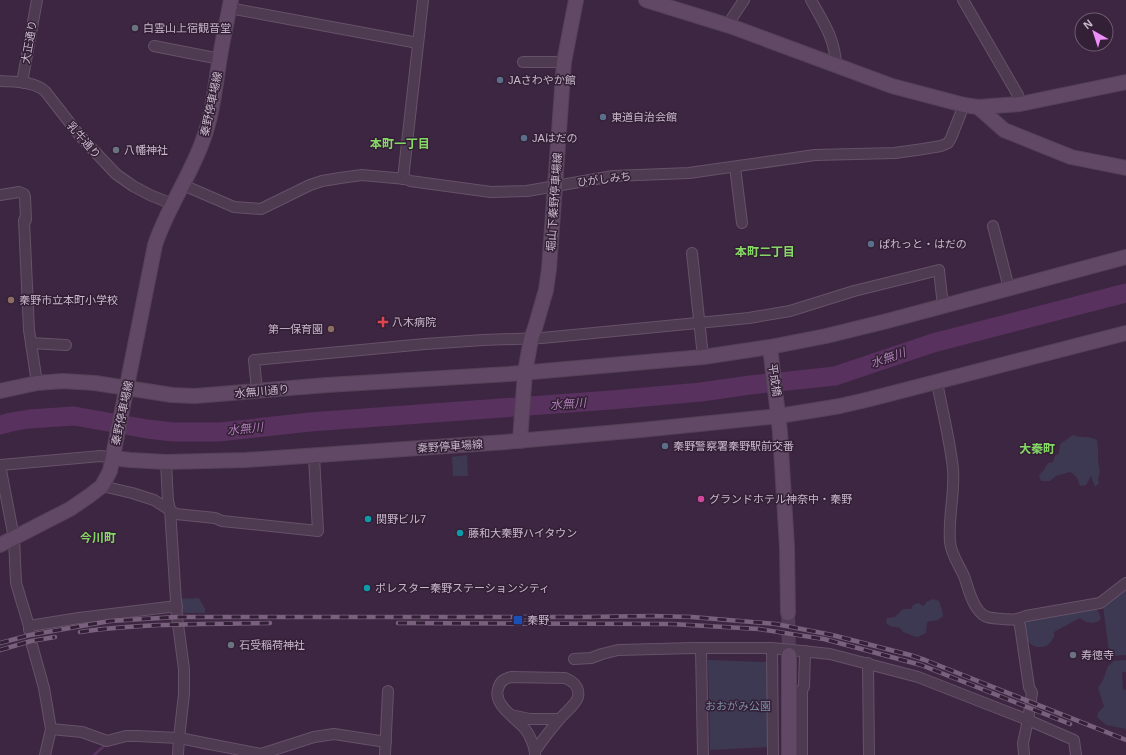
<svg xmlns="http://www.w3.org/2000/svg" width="1126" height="755" viewBox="0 0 1126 755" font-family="Arial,'Noto Sans JP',sans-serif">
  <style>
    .green { fill: #3d3952 }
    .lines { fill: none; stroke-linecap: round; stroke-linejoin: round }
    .stream { stroke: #58315e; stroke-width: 3 }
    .river { stroke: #58315e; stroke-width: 19 }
    .secondary-tunnel { stroke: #523c56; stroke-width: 14; stroke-dasharray: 14 7; stroke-linecap: butt }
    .street-casing { stroke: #665268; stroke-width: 12 }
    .secondary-casing { stroke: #544157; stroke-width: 16 }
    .street { stroke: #4e3a51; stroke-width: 10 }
    .secondary { stroke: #614864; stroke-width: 14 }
    .rail-casing { stroke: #79617d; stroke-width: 4.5 }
    .rail { stroke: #331f36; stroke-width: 3; stroke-dasharray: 9; stroke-linecap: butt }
    .worship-dot { fill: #6b7280; stroke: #331f36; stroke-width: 1.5 }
    .service-dot { fill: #5c6f8a; stroke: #331f36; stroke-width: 1.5 }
    .education-dot { fill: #8d6e63; stroke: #331f36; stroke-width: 1.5 }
    .health-dot { fill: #e0444e; stroke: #331f36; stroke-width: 1.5 }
    .hotel-dot { fill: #d1479c; stroke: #331f36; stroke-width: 1.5 }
    .culture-dot { fill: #0f9aa8; stroke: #331f36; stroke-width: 1.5 }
    .transit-dot { fill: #1a4fb4; stroke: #331f36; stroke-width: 1.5 }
    .labels { text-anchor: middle; stroke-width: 3; stroke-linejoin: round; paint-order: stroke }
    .poi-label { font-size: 11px; fill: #c9b7cb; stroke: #331f36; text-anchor: start }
    .street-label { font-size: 11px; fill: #c9b7cb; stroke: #331f36 }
    .park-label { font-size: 11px; fill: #7c90a6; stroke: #331f36 }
    .neighbourhood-label { font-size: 12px; font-weight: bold; fill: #86d766; stroke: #331f36 }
    .water-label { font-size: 12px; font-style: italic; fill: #ab7eb2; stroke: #331f36 }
  </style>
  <rect width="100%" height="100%" fill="#3d2641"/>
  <g class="green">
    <path d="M 1073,435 C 1083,439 1088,435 1097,440 L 1098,448 L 1098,460 L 1100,472 L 1098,479 L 1099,483 L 1095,487 L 1091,476 L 1086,485 L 1080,486 C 1078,479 1076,475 1070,472 L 1056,476 L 1050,481 L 1041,481 L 1039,475 L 1044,470 L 1048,463 L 1053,462 L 1055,456 L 1059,453 L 1060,444 Z"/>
    <polygon points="467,455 468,476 453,476 452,457"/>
    <polygon points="1126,587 1126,655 1113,656 1110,659 1103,606"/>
    <polygon points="199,598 205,609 205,613 179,613 178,599"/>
    <polygon points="933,599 939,601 942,610 943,616 938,620 933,621 929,621 927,623 926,633 920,636 916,637 903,632 900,628 890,626 886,623 887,618 895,617 903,609 911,609 913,605 918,603 924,606 926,602"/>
    <path d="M 1093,607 C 1098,610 1099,613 1101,618 L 1099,621 L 1094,623 L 1086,622 L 1080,618 L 1054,632 L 1054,637 C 1052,640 1049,645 1046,646 C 1035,651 1024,641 1023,630 C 1023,627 1024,624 1025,621 Z"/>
    <polygon points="708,660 767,662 769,747 710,750"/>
    <polygon points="1126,660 1126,672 1122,672 1123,689 1126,690 1126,729 1106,725 1097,717 1098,713 1104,706 1098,688 1103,680 1108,666 1114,661"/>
  </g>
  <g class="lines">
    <g class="stream">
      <polyline points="199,747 209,749"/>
      <polyline points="94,755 106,744"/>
    </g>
    <polyline class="river" points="0,425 11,422 29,419 74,416 147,429 173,432 219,432 310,422 611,400 701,392 750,385 835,376 933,343 1126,293"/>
    <polyline class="secondary-tunnel" points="788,613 789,655"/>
    <defs>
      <g id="street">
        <path d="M 811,0 C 823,22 835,38 836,65"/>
        <polyline points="963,0 1018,95 1020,104"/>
        <polyline points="229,8 418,43"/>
        <polyline points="730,26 732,18 744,0"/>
        <polyline points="154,46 220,59"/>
        <polyline points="523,62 564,62"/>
        <path d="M 0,81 C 15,82 33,81 45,91 L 80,136 L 116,174 L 133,186 L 150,195 L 172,204"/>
        <polyline points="24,83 23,77 37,0"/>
        <polyline points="735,167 742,223"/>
        <polyline points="403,179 423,0"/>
        <polyline points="183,185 234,207 261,209 310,185 322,181 340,178 362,175 406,179 410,181 491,192 527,191 613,176 689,173 815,155 895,153 923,149 941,146 948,143 951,138 964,105"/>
        <polyline points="0,195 19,192 24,194 25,197 26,220 24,220 29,330 37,383"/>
        <polyline points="993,226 1009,288"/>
        <polyline points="692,253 703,357"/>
        <polyline points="31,343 66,345"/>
        <path d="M 937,382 C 942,410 950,440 953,469 C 955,493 948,517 950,542 C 951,554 959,565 964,576 C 968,587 973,610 985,616 C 990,619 997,618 1003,619 C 1013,620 1016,620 1026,616 L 1100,603 L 1126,583"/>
        <polyline points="257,391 254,360 425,344 483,340 542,338 749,318 790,311 854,291 939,270 943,306"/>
        <polyline points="166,462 168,501 170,509 177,617 184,669 184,694 179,738 178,755"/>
        <polyline points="0,465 14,538 16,583 29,626 29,630"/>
        <polyline points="0,465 101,456 113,458"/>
        <polyline points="102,486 132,493 154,500 176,514 215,518 222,521 318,531 314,456"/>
        <polyline points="1018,620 1020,626 1029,687 1032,693 1028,720 1023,743 1024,755"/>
        <polyline points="29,626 79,618 177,606"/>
        <polyline points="32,645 44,688 51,729 45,755"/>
        <polyline points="701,648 703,755"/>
        <polyline points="772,648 773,755"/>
        <polyline points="574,659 591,658 602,654 618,650 694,648 772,648 830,654 918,677 1028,720 1074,740 1076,755"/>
        <polyline points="868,663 869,755"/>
        <polyline points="511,715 530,719 558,719"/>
        <polyline points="51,729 82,732 107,741 126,736 137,736 179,738 261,754 314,737 334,734 386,742"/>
        <path d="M 535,751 C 542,741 550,730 558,721 C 563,714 576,705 578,697 C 580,687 573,681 565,678 L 511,677 C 504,679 500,681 498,689 C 493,705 516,718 525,729 C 530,735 535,747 535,755"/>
        <polyline points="385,755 388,691"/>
        <polyline points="802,755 802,689 804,687 805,651"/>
      </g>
      <g id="secondary">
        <polyline points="646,0 730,26 892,86 964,105 978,107 1020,104 1126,82"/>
        <polyline points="978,107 1004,130 1071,157 1126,168"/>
        <polyline points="770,347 780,432 787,547 788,613"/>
        <polyline points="0,391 37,383 63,381 95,383 172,395 195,396 327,385 509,374 703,357 770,347 826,336 887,321 1126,257"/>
        <polyline points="520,441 525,372 531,339 535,328 546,290 549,269 564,62 576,0"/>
        <polyline points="113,458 130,460 166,462 246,460 506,442 641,430 779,416 840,406 870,399 1126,333"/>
        <path d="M 0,545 L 70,509 L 89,496 L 102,486 L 110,471 L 155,245 C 167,208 190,177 203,140 C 212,116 215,89 219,63 C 222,42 227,21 231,0"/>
        <polyline points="789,655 789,755"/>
      </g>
    </defs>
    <use href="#street" class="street-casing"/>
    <use href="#secondary" class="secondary-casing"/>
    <use href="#street" class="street"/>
    <use href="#secondary" class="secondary"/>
    <defs>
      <g id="rail">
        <polyline points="398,623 672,624 759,629 824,639 921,665 1070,724"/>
        <path d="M 80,632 C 143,623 207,624 270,623"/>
        <polyline points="0,643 30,635 110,621 177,617 585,617 652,616 692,617 776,624 832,635 910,655 925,660 1126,740"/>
        <polyline points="0,650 31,641 55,637"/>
      </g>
    </defs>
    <use href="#rail" class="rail-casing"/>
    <use href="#rail" class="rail"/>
  </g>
  <g class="worship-dot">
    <circle cx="135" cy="28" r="4"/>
    <circle cx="116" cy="150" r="4"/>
    <circle cx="231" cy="645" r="4"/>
    <circle cx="1073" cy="655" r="4"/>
  </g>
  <g class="service-dot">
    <circle cx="500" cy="80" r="4"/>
    <circle cx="603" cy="117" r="4"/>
    <circle cx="524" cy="138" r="4"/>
    <circle cx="871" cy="244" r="4"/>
    <circle cx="665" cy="446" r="4"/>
  </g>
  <g class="education-dot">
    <circle cx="11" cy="300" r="4"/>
    <circle cx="331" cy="329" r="4"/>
  </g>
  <path class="health-dot" d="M381 316h4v4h4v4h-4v4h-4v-4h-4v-4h4z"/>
  <circle class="hotel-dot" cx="701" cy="499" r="4"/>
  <g class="culture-dot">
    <circle cx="368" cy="519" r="4"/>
    <circle cx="460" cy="533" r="4"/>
    <circle cx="367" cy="588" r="4"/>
  </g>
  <rect class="transit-dot" x="513" y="615" width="10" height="10" rx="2"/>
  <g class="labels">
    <g class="poi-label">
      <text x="143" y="32">白雲山上宿観音堂</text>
      <text x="508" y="84">JAさわやか館</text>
      <text x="611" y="121">東道自治会館</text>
      <text x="532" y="142">JAはだの</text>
      <text x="124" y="154">八幡神社</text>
      <text x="879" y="248">ぱれっと・はだの</text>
      <text x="19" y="304">秦野市立本町小学校</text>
      <text x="392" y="326">八木病院</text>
      <text x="323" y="333" text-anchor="end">第一保育園</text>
      <text x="673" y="450">秦野警察署秦野駅前交番</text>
      <text x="709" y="503">グランドホテル神奈中・秦野</text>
      <text x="376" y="523">関野ビル7</text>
      <text x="468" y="537">藤和大秦野ハイタウン</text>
      <text x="375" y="592">ポレスター秦野ステーションシティ</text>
      <text x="527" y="624">秦野</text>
      <text x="239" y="649">石受稲荷神社</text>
      <text x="1081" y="659">寿徳寺</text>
    </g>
    <g class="street-label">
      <text transform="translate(29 42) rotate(-80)" y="4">大正通り</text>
      <text transform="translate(211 104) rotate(-78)" y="4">秦野停車場線</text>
      <text transform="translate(84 140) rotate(49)" y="4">乳牛通り</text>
      <text transform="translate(604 179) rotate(-7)" y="4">ひがしみち</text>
      <text transform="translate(554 202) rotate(-86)" y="4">堀山下秦野停車場線</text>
      <text transform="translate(775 380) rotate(82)" y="4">平成橋</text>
      <text transform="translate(262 391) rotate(-5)" y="4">水無川通り</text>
      <text transform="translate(122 413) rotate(-78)" y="4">秦野停車場線</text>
      <text transform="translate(450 446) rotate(-4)" y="4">秦野停車場線</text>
    </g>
    <g class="park-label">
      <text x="738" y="710">おおがみ公園</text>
    </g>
    <g class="neighbourhood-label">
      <text x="400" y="148">本町一丁目</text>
      <text x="765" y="256">本町二丁目</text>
      <text x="1037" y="453">大秦町</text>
      <text x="98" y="542">今川町</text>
    </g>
    <g class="water-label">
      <text transform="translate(888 358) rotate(-19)" y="4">水無川</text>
      <text transform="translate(568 404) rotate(-4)" y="4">水無川</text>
      <text transform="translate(245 429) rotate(-6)" y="4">水無川</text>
    </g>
  </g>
  <g transform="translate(1094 32) rotate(321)"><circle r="19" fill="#331f36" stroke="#6f5c72"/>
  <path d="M0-3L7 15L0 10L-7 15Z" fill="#ee8ef9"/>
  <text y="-6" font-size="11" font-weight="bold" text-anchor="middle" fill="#c9b7cb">N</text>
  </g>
</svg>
